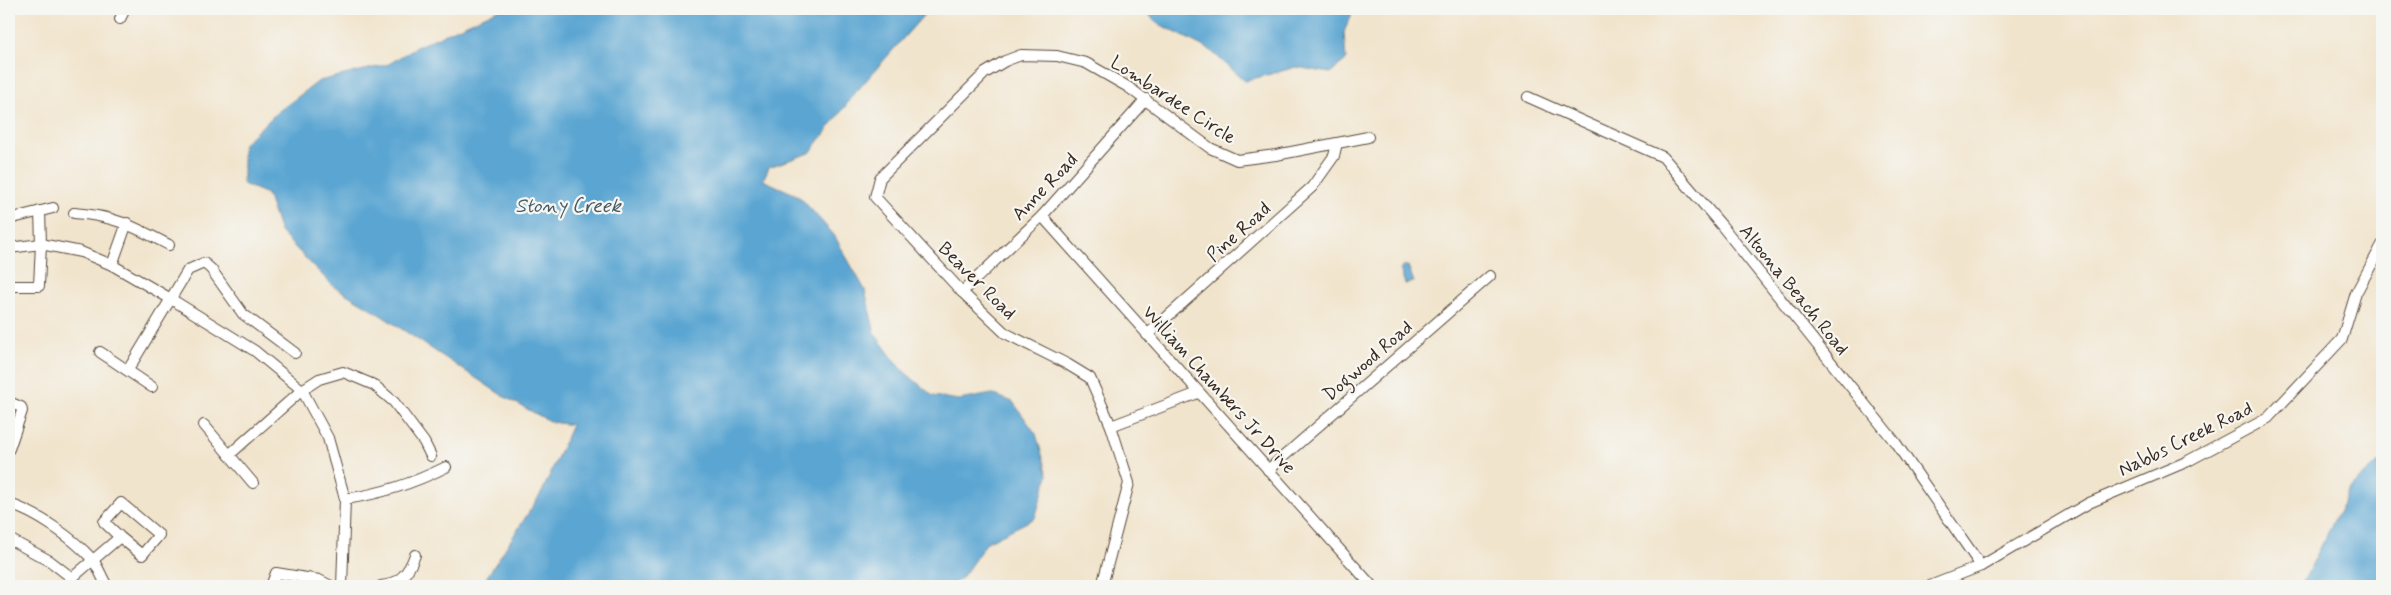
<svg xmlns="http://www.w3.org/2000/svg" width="2391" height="595" viewBox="0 0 2391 595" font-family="Mynerve,sans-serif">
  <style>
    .water { fill: #5aa5d2; stroke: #4a6878 }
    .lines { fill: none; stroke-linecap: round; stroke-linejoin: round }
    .street-casing { stroke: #564638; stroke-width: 12 }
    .street { stroke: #fff; stroke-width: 10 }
    .labels { text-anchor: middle; stroke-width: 4.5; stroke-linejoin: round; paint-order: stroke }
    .street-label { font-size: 19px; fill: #3b2a1e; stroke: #f6f6f2 }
    .water-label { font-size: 20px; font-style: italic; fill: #475b66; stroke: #f6f6f2 }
  </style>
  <rect width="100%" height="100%" fill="#f6f6f2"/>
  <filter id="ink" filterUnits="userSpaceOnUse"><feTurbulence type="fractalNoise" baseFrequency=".02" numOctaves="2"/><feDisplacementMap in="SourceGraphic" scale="10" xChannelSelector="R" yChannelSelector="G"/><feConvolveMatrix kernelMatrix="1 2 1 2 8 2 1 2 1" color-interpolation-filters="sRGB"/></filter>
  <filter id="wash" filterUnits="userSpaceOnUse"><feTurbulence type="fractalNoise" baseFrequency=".0096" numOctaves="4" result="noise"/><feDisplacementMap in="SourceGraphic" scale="20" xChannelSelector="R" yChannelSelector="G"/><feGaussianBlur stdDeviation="1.12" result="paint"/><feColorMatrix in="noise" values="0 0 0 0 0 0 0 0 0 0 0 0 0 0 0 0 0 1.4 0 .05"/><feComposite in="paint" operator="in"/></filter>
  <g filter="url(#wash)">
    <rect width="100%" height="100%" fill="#f1e4cc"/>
    <g class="water">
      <polygon points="500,9 929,9 856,92 810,153 769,167 763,180 799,196 834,235 865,290 875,334 900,368 933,396 959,400 992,394 1013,402 1036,434 1048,475 1035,518 987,542 961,579 947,586 481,586 542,492 572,425 551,422 503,396 370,308 333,286 280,232 267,194 243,184 243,144 279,111 319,81 389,64 416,47"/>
      <polygon points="1145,9 1354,9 1344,32 1346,60 1330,73 1296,67 1245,81 1210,50 1155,22"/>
      <polygon points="1403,266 1408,266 1414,282 1405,284 1400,269"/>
      <polygon points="2382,459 2382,586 2301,586 2351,487"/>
    </g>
  </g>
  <g filter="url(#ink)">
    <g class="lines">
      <defs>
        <g id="street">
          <polyline points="120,19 125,9"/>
          <polyline points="1528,97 1663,157 1722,226 1895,442 1981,566"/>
          <path d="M 74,213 C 115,216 133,226 169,245"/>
          <polyline points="1042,216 1372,586"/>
          <polyline points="9,219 53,208"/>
          <polyline points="9,248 41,244 81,252 112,265 171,299 255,351 302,390 328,438 345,499 342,586"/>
          <polyline points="112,265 127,223"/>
          <polyline points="9,286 39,286 41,244 40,211"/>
          <polyline points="962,292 1042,216 1146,99"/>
          <polyline points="1147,335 1312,187 1334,156 1337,143"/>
          <polyline points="100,352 152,387"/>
          <polyline points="128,370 188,270 204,263 211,269 243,314 295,353"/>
          <polyline points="9,402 21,407 22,411 9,449"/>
          <polyline points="204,425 253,483"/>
          <polyline points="1111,426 1198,393"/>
          <polyline points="229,455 302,390 319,379 343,372 374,385 394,402 424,442 431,456"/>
          <polyline points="1268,470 1490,276"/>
          <path d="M 345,499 C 381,494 414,483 446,467"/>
          <path d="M 9,504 C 36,512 73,538 92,559 C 98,566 102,578 107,586"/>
          <polyline points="9,539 50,561 72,578 120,537 104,522 121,503 159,535 142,555 120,537"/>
          <polyline points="271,586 276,573 319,580 331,586"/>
          <path d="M 381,586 C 400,584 409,572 415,555"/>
          <polyline points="1102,586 1129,483 1111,426 1090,378 1067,364 1005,333 962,292 875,197 880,178 985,73 1005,61 1021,55 1057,56 1086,63 1128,87 1210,148 1237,160 1276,155 1368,137"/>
          <polyline points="1930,586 1981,566 2089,503 2186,462 2268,418 2342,339 2356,293 2382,245"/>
        </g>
      </defs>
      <use href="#street" class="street-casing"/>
      <use href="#street" class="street"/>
    </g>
  </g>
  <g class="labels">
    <g class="street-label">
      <text transform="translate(1174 99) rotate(33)" y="7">Lombardee Circle</text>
      <text transform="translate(1044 186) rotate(-46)" y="7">Anne Road</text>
      <text transform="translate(1238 231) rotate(-42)" y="7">Pine Road</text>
      <text transform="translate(978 280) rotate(45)" y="7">Beaver Road</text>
      <text transform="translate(1795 289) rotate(51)" y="7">Altoona Beach Road</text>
      <text transform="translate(1367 360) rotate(-41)" y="7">Dogwood Road</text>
      <text transform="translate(1220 389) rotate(48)" y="7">William Chambers Jr Drive</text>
      <text transform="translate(2185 438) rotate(-26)" y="7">Nabbs Creek Road</text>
    </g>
    <g class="water-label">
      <text x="568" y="212">Stony Creek</text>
    </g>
  </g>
  <rect width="2391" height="595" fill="none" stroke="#f6f6f2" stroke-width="30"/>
</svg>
